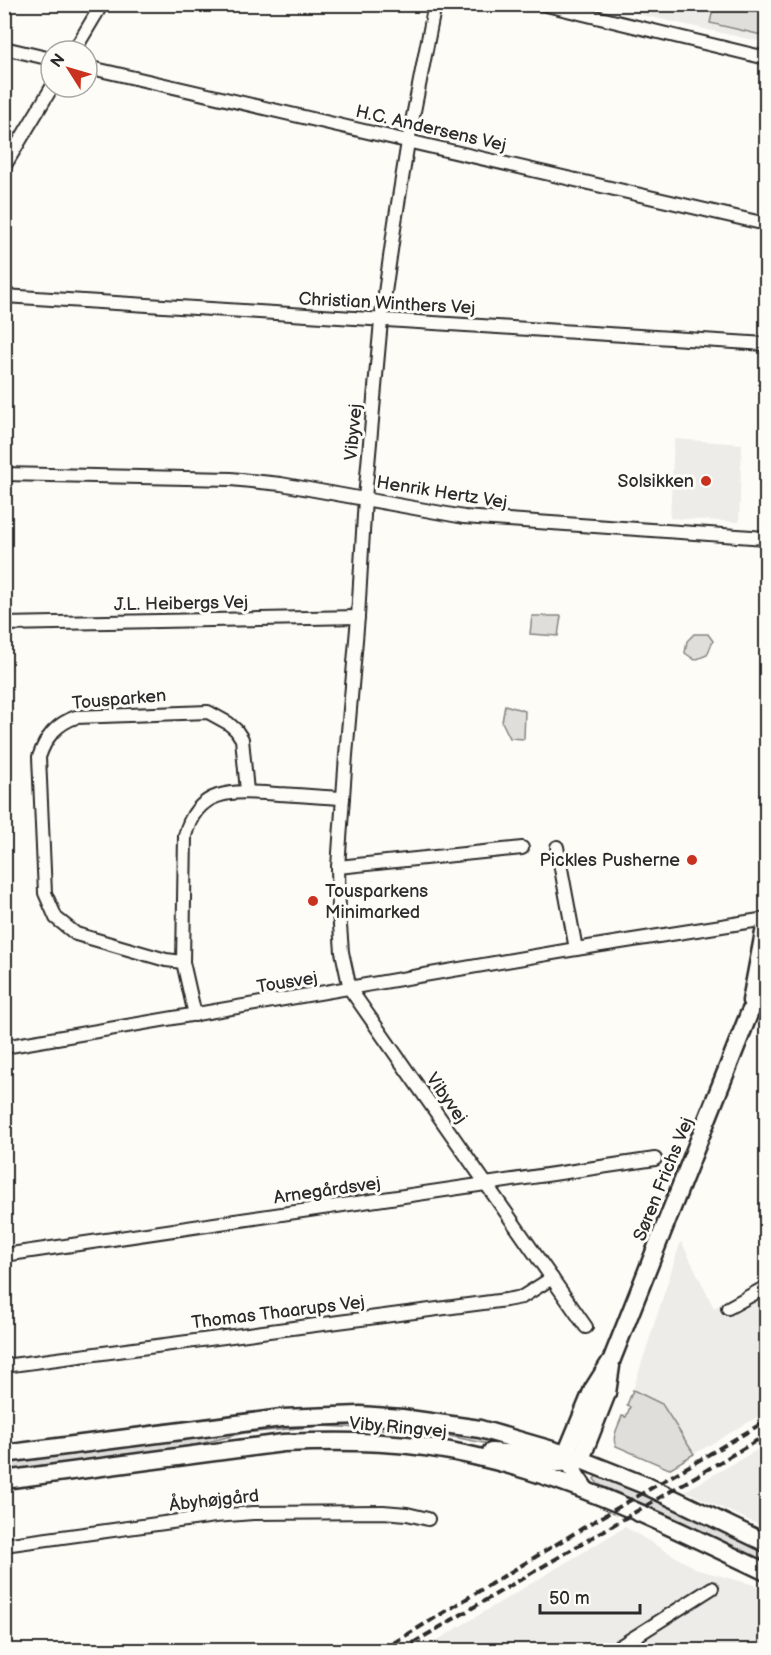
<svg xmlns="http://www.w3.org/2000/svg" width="771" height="1655" viewBox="0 0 771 1655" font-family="'Balsamiq Sans',sans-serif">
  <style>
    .built { fill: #edece8 }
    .green { fill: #dfdeda; stroke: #858482; stroke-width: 1.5 }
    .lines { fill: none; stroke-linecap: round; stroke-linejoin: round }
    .street-casing { stroke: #2b2b2b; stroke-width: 16 }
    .secondary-casing { stroke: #2b2b2b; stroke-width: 21 }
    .street { stroke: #fdfcf7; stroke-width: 12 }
    .secondary { stroke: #fdfcf7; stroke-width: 16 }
    .rail { stroke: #2b2b2b; stroke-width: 4; stroke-dasharray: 9 4.5; stroke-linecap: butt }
    .poi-dot { fill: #c8321e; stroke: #fdfcf7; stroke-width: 2 }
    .labels { text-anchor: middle; stroke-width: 6; stroke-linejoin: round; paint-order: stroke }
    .street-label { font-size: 18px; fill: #2b2b2b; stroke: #fdfcf7 }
    .poi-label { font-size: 18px; fill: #2b2b2b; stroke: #fdfcf7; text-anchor: end }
  </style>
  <rect width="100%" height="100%" fill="#fdfcf7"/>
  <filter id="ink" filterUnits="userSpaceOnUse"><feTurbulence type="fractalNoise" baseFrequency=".0167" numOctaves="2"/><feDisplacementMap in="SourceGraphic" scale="12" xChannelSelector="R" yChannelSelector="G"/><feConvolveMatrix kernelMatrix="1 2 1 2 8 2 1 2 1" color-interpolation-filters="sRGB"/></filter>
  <g filter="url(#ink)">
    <g class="built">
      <polygon points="599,5 766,5 766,43"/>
      <polygon points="674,439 742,444 739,522 670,518"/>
      <polygon points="681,1241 714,1308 766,1277 766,1412 694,1454 662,1404 633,1390"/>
      <polygon points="766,1445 766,1528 685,1491"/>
      <polygon points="625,1527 698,1570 751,1584 766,1591 766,1650 421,1650"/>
    </g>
    <g class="green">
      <polygon points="714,5 766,5 766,36 710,23"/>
      <polygon points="532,616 561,616 558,636 530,634"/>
      <polygon points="694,634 708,634 713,641 707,655 695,660 685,653 687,641"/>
      <polygon points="505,705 525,711 524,739 510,738 502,722"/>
      <path d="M 633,1390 L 662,1404 L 694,1454 L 669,1469 L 616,1446 C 611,1437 619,1425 622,1416 L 626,1417 L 630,1407 L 627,1405 Z"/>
      <polygon points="359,1423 449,1432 518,1447 518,1450 449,1436 402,1430 322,1426 244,1433 195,1445 5,1472 4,1463 282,1426"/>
      <polygon points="598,1474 766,1552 766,1563 598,1484 594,1479"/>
    </g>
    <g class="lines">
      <defs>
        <g id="street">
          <polyline points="435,4 408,142 395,222 381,321 365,498 358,617 346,755 338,867 339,912 342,952 350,989 586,1327"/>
          <polyline points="542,4 766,58"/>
          <polyline points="4,48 51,59"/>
          <polyline points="74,51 102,4"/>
          <polyline points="87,67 766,224"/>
          <polyline points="4,167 52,87"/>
          <polyline points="4,296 766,344"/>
          <polyline points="4,474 231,479 281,484 464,517 766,538"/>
          <polyline points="4,624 358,617"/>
          <polyline points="557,847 576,949"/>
          <polyline points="338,867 522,848"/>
          <path d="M 183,962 L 166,960 L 76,934 L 56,918 L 45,893 L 39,757 C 46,737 56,724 76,717 L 208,712 L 228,723 L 236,730 L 242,739 L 247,791"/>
          <path d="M 195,1015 L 183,962 L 185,836 C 197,786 236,791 278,794 C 300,795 321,797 343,798"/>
          <polyline points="4,1047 576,949 766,919"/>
          <polyline points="4,1255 655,1159"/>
          <polyline points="728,1308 766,1287"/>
          <polyline points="4,1366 506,1300 522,1297 552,1278"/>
          <polyline points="4,1545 215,1516 253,1513 383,1512 407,1514 428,1519"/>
          <polyline points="614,1650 712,1588"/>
        </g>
        <g id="secondary">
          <polyline points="751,1001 766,922"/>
          <path d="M 491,1452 C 501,1453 511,1453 520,1455 C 545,1460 555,1468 581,1459 L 607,1393 L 611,1366"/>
          <polyline points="4,1454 282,1418 360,1415 402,1418 480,1429 566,1454 647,1486 766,1543"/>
          <path d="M 4,1480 L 283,1443 C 347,1440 411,1441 474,1456 C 577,1479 671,1527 766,1572"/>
          <polyline points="585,1489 576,1476 566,1454 593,1389 612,1359 749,1014 766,982"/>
        </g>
      </defs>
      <use href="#street" class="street-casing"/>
      <use href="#secondary" class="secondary-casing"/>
      <use href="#street" class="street"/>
      <use href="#secondary" class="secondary"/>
      <g class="rail">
        <polyline points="382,1650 583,1528 766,1421"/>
        <polyline points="401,1650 766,1435"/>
      </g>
    </g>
  </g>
  <g class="poi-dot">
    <circle cx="706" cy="481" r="6"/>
    <circle cx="692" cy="860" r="6"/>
    <circle cx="313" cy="901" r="6"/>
  </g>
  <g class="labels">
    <g class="street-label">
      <text transform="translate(431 128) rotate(13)" y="6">H.C. Andersens Vej</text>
      <text transform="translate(387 303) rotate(3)" y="6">Christian Winthers Vej</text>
      <text transform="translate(353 432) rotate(-85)" y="6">Vibyvej</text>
      <text transform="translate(442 492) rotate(9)" y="6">Henrik Hertz Vej</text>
      <text transform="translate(181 603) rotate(-1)" y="6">J.L. Heibergs Vej</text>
      <text transform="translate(119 699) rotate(-5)" y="6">Tousparken</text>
      <text transform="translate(287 982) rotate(-9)" y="6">Tousvej</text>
      <text transform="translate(447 1098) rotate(55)" y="6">Vibyvej</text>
      <text transform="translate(663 1179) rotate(-68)" y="6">Søren Frichs Vej</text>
      <text transform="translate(327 1190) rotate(-8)" y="6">Arnegårdsvej</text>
      <text transform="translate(278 1312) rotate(-7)" y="6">Thomas Thaarups Vej</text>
      <text transform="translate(398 1427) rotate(5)" y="6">Viby Ringvej</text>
      <text transform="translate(214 1500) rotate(-6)" y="6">Åbyhøjgård</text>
    </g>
    <g class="poi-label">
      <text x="694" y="487">Solsikken</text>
      <text x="680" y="866">Pickles Pusherne</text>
      <text x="325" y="897" text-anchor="start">Tousparkens<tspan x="325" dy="21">Minimarked</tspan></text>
    </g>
  </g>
  <rect width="771" height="1655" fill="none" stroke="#fdfcf7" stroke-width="24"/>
  <rect x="12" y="12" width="747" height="1631" fill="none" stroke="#2b2b2b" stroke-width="2" filter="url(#ink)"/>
  <g transform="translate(69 69) rotate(307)"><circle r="28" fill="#fdfcf7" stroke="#a9a8a5" stroke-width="1.5"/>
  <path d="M0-4.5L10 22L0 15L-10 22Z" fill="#c8321e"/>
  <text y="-9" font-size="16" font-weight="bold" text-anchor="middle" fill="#2b2b2b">N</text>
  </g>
  <path d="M540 1604v9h100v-9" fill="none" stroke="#2b2b2b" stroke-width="3"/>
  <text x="549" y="1604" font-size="18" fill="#2b2b2b" stroke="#fdfcf7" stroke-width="4.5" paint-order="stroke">50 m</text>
</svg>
